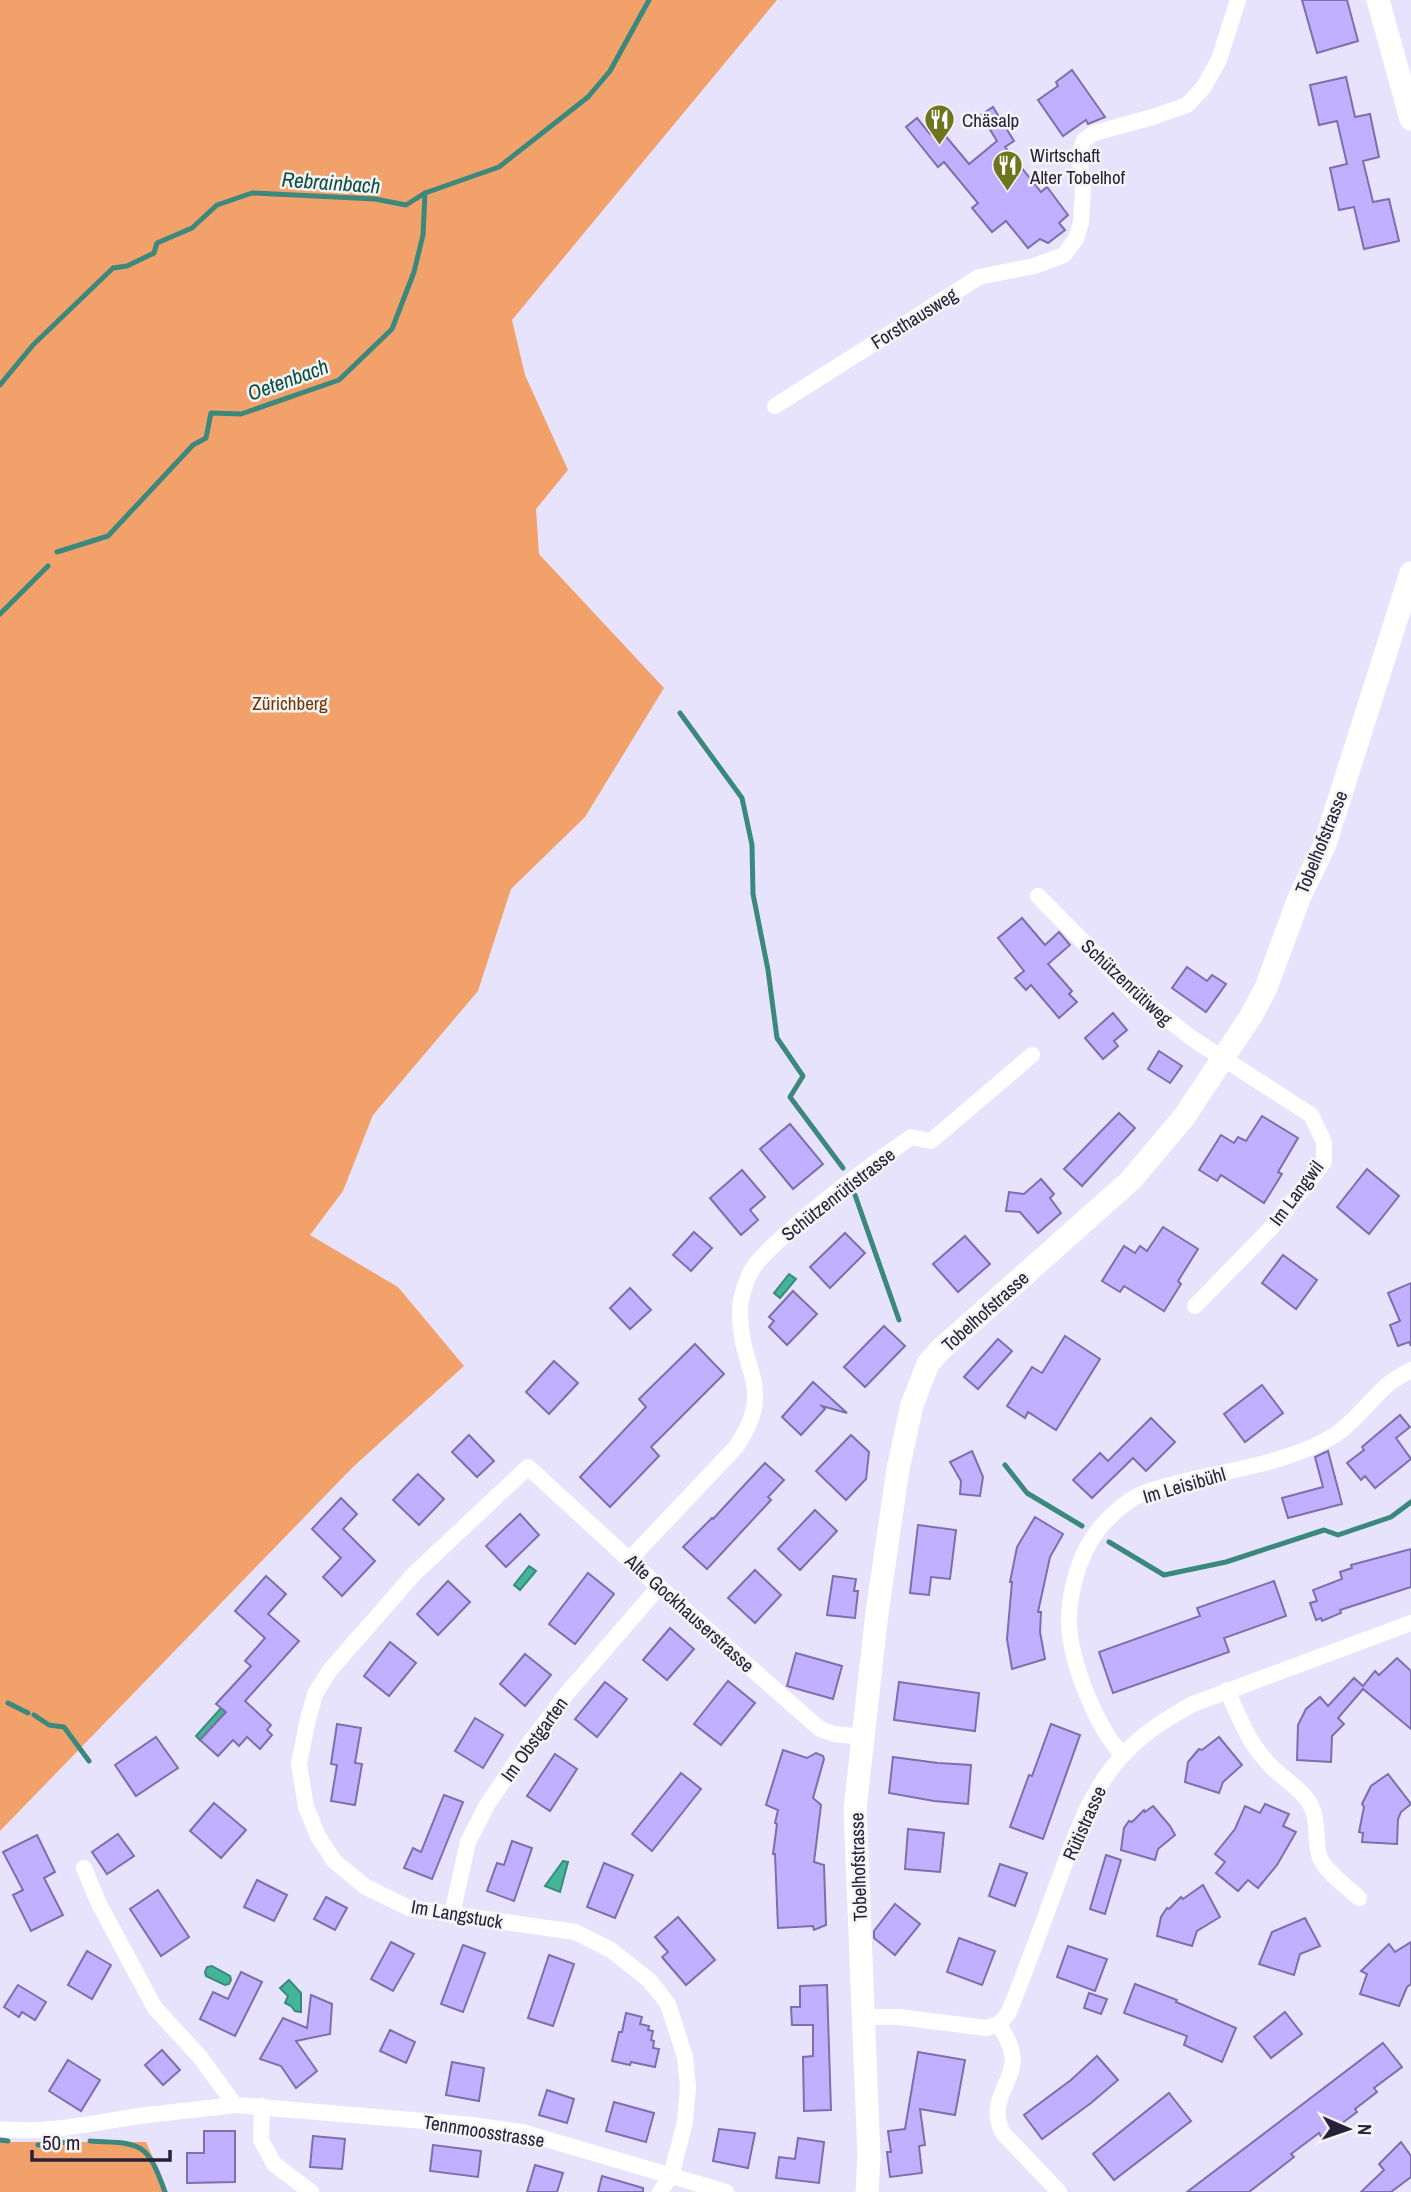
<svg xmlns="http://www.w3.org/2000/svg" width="1411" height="2192" viewBox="0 0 1411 2192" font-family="'Archivo Narrow',sans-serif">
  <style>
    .green { fill: #f3a16b }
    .water { fill: #43b69a; stroke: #3b897d; stroke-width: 2 }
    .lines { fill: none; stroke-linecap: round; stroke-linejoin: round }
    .stream { stroke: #3b897d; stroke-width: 5 }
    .building { fill: #c1b0ff; stroke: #7c6faa; stroke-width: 2 }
    .minor { stroke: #fff; stroke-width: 16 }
    .secondary { stroke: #fff; stroke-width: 23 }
    .labels { text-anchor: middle; stroke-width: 5; stroke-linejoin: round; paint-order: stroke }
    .poi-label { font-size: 19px; fill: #27213a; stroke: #f4f4f4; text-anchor: start }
    .street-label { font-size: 19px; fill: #27213a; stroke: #f4f4f4 }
    .park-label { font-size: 19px; fill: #713600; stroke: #f4f4f4 }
    .water-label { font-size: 21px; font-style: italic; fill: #0c4e40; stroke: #f4f4f4 }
  </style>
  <rect width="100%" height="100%" fill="#e7e3fd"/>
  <g class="green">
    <polygon points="0,0 777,0 512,320 525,375 568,470 536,509 539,554 664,688 585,817 511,889 478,991 373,1115 343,1191 310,1235 398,1287 464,1366 352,1468 0,1831"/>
    <polygon points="0,2142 146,2142 168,2192 0,2192"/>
  </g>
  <g class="water">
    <polygon points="789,1274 796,1279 780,1298 774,1293"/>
    <polygon points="529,1566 536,1571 520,1590 514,1585"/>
    <polygon points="221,1708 226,1712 200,1740 196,1736"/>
    <polygon points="563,1861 568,1862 560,1892 545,1886"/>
    <polygon points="212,1966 230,1976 231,1980 229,1984 225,1985 206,1976 205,1972 207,1967"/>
    <polygon points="289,1980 301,1993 301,2012 295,2011 291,2006 285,2003 288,1996 280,1988"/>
  </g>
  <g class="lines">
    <g class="stream">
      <polyline points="0,385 33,345 113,268 127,266 154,253 157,243 192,228 217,205 252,193 375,199 406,205 425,193 499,167 588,97 610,71 649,0"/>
      <polyline points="57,552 108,536 193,445 206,438 211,413 241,414 339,380 392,329 414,272 423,235 425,193"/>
      <polyline points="0,614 48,566"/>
      <polyline points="680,713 742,798 752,845 753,894 768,970 777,1038 803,1076 790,1097 843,1168"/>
      <polyline points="855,1195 899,1320"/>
      <polyline points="1005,1465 1027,1493 1082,1526"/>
      <polyline points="1109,1542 1164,1575 1226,1562 1324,1530 1338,1535 1391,1517 1411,1502"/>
      <polyline points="8,1703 28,1713"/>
      <polyline points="34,1715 49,1725 64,1727 89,1761"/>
      <polyline points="0,2140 8,2141"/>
      <path d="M 90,2141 C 142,2143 147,2142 165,2192"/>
      <polyline points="38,2145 67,2142"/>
    </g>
  </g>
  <g class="building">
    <polygon points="1302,0 1347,0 1358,41 1317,53"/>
    <polygon points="1072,70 1105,117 1088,124 1086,120 1063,136 1038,100 1058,86 1056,82"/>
    <polygon points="1346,77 1355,117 1370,114 1379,157 1363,161 1373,202 1389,199 1399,241 1364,249 1354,207 1339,210 1330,168 1347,164 1337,121 1319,125 1310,85"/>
    <polygon points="993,107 1014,141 1005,147 1041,192 1047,187 1068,215 1059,223 1065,230 1048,243 1040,239 1028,248 1006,221 992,232 972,208 978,203 944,162 938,167 906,127 917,118 930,134 938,127 969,164 997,141 981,115"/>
    <polygon points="1022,918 1045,945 1059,932 1070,945 1048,964 1072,991 1069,994 1077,1002 1059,1018 1031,985 1026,990 1015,978 1024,971 998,938"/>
    <polygon points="1187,967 1207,981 1212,975 1226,984 1206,1012 1172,988"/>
    <polygon points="1113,1013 1127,1030 1114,1041 1118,1046 1103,1059 1085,1038"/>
    <polygon points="1159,1051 1182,1066 1170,1083 1148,1069"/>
    <polygon points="1119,1113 1135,1128 1082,1186 1064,1169"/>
    <polygon points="1262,1116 1298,1138 1278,1172 1282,1174 1264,1203 1221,1175 1217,1181 1199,1170 1221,1135 1234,1143 1238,1137 1246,1141"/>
    <polygon points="790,1124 823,1164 793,1189 760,1149"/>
    <polygon points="1367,1169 1399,1196 1369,1234 1337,1207"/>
    <polygon points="742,1170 765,1197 750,1210 758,1220 741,1235 710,1198"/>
    <polygon points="1041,1179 1054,1194 1050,1198 1061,1213 1038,1233 1020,1212 1006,1211 1009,1192 1024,1194"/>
    <polygon points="1163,1227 1198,1249 1178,1281 1181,1284 1164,1311 1124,1286 1120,1292 1102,1281 1124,1246 1135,1253 1140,1246 1147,1251"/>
    <polygon points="694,1232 712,1248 691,1271 673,1255"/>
    <polygon points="845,1233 865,1253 830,1288 810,1267"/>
    <polygon points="965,1236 990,1264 958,1292 933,1264"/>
    <polygon points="1283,1255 1317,1280 1296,1309 1262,1283"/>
    <polygon points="1411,1283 1411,1346 1409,1342 1398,1346 1390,1325 1400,1321 1388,1293"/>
    <polygon points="630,1288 651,1310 630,1329 610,1308"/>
    <polygon points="793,1291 817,1314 787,1345 769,1327 774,1321 769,1317"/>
    <polygon points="884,1326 905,1346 865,1387 844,1367"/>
    <polygon points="1065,1336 1100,1359 1056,1430 1028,1412 1025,1418 1007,1406 1032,1367 1042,1373"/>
    <polygon points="998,1339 1012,1351 978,1389 964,1377"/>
    <polygon points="695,1344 724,1374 651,1447 659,1456 610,1507 580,1477 646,1407 639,1399"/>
    <polygon points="554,1361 578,1383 549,1414 526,1392"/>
    <polygon points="813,1382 847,1413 822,1406 825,1409 801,1435 782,1417"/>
    <polygon points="1262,1385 1283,1413 1245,1442 1224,1414"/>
    <polygon points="1400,1415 1410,1427 1396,1438 1411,1459 1375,1488 1365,1476 1361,1480 1347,1463 1364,1450 1362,1447"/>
    <polygon points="1151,1418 1175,1442 1146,1471 1133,1458 1092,1498 1073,1480 1100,1453 1108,1461"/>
    <polygon points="469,1435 494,1461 477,1477 452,1452"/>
    <polygon points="851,1435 869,1452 866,1479 846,1500 816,1471"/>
    <polygon points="972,1451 983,1477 980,1496 960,1494 961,1481 950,1462"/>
    <polygon points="1328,1451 1342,1504 1288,1518 1282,1498 1323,1487 1315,1457"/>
    <polygon points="765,1463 784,1480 768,1497 771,1500 707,1569 683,1547 712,1518 713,1519"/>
    <polygon points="418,1474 444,1499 419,1525 393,1500"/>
    <polygon points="341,1498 357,1514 343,1529 375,1561 342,1596 323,1577 341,1558 312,1529"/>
    <polygon points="815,1510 837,1531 800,1570 778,1549"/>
    <polygon points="520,1514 539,1535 506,1567 486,1546"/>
    <polygon points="1035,1517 1063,1534 1050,1557 1038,1612 1041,1612 1040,1632 1045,1659 1012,1669 1007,1639 1012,1582 1010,1582 1017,1547"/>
    <polygon points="918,1525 956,1530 950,1579 931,1577 929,1595 910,1593"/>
    <polygon points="1411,1549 1411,1587 1340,1610 1341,1613 1322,1621 1321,1618 1316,1620 1310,1603 1317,1601 1313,1590 1342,1579 1340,1572 1352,1568 1351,1565"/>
    <polygon points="755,1570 781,1595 755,1623 728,1598"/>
    <polygon points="588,1573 614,1594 575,1644 549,1624"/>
    <polygon points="266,1576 286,1594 268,1614 299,1641 245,1701 271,1725 267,1730 272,1735 260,1749 247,1737 239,1746 233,1740 218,1756 200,1740 226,1712 216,1704 251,1666 245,1661 265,1638 235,1611"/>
    <polygon points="833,1576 856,1579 854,1591 858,1591 855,1618 827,1615"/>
    <polygon points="448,1581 470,1602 438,1635 417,1614"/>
    <polygon points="1274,1581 1286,1616 1224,1638 1229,1652 1113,1693 1099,1652 1200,1616 1197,1608"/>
    <polygon points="670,1628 694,1649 667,1680 643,1660"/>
    <polygon points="390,1642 416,1663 389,1696 364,1676"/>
    <polygon points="796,1653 842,1666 833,1699 787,1686"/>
    <polygon points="525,1654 551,1675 525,1706 500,1684"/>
    <polygon points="1397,1658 1411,1671 1411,1729 1363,1689 1338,1718 1344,1724 1332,1736 1331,1762 1297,1760 1298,1725 1306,1709 1320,1697 1328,1706 1354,1678 1363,1686 1375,1671 1379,1675"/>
    <polygon points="728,1681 755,1703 721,1745 694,1724"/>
    <polygon points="605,1682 627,1699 597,1737 575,1719"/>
    <polygon points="899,1682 979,1693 975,1731 894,1720"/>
    <polygon points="475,1718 503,1735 483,1768 455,1751"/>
    <polygon points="337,1724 361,1728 355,1763 362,1764 355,1805 331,1801 337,1765 331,1764"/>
    <polygon points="1051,1724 1080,1735 1043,1839 1010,1827 1029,1775 1032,1776"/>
    <polygon points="156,1737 178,1768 136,1796 115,1765"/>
    <polygon points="1219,1737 1242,1765 1223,1782 1219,1793 1185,1782 1188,1762 1199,1749 1202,1750"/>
    <polygon points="783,1750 807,1758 816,1753 823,1756 824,1759 813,1798 821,1805 814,1862 824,1865 826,1925 814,1930 813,1926 778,1928 775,1854 773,1854 777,1824 775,1823 778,1810 766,1805"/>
    <polygon points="555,1754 577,1769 550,1811 527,1796"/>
    <polygon points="893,1757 938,1763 971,1765 968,1804 934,1801 889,1793"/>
    <polygon points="681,1773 701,1789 652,1851 632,1834"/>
    <polygon points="1388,1774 1411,1804 1401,1812 1398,1819 1397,1844 1362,1842 1363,1833 1359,1832 1364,1807 1362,1804 1371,1786"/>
    <polygon points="444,1795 463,1802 432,1879 404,1868 413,1848 421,1852"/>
    <polygon points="214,1803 246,1830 221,1858 190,1831"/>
    <polygon points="1265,1804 1289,1814 1283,1826 1296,1832 1277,1865 1258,1888 1248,1880 1238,1891 1216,1873 1225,1862 1215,1854 1235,1829 1245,1806 1260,1813"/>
    <polygon points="1153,1806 1170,1826 1175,1835 1158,1849 1155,1860 1121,1850 1124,1828 1129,1821 1132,1822 1144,1810 1145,1812"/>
    <polygon points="908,1829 944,1833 940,1872 905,1869"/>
    <polygon points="118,1834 134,1856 107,1874 92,1852"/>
    <polygon points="37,1835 55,1872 44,1878 63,1915 31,1931 13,1895 23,1890 3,1852"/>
    <polygon points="512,1841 532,1848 514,1901 487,1891 497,1863 504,1865"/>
    <polygon points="1106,1855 1121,1860 1105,1914 1090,1909"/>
    <polygon points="604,1863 633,1875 615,1918 587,1907"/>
    <polygon points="1000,1864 1027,1873 1015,1906 989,1896"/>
    <polygon points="257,1880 287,1895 274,1921 244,1907"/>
    <polygon points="1203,1885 1220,1917 1197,1931 1192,1946 1157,1936 1161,1917 1167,1908 1169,1909 1181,1897 1183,1899"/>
    <polygon points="158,1890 189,1937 161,1956 130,1909"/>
    <polygon points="326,1897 347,1908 335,1930 314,1919"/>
    <polygon points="895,1904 920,1924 895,1955 874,1938 874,1931"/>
    <polygon points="678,1917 715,1960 686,1985 662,1957 668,1952 655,1937"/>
    <polygon points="1305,1918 1320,1946 1300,1954 1294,1975 1259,1964 1272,1932"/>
    <polygon points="959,1938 995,1951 982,1985 947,1972"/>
    <polygon points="391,1942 414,1954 393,1991 371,1979"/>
    <polygon points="1411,1942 1411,1984 1407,1987 1399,2006 1360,1994 1367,1974 1361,1971 1389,1944 1395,1952"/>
    <polygon points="463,1945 485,1953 463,2012 441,2004"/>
    <polygon points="1068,1946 1107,1959 1095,1991 1057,1977"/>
    <polygon points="87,1951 111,1965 92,1999 68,1985"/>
    <polygon points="549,1955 574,1964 553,2026 528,2018"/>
    <polygon points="241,1972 262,1982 235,2036 200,2019 213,1992 228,1999"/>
    <polygon points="1135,1984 1177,2000 1176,2002 1236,2028 1222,2062 1184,2045 1187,2036 1124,2013"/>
    <polygon points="18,1985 46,2002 35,2020 22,2012 19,2017 4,2007"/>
    <polygon points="827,1985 831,2110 804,2111 803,2057 813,2056 813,2025 792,2025 791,2007 800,2007 800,1986"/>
    <polygon points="1089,1993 1107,1999 1101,2014 1084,2008"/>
    <polygon points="311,1995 332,2004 330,2034 296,2041 317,2071 296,2088 281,2066 260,2059 283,2018 307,2028"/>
    <polygon points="1285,2012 1302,2034 1271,2058 1254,2037"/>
    <polygon points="626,2013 642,2017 640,2024 649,2026 648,2030 653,2031 651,2040 654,2041 653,2048 659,2049 655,2067 631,2062 630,2065 612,2061 619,2032 622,2032"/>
    <polygon points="390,2030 415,2042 406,2063 380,2051"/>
    <polygon points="1383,2043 1402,2067 1374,2088 1377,2092 1355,2109 1357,2112 1322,2138 1319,2133 1291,2154 1294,2157 1249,2192 1187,2192"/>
    <polygon points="162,2050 180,2070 163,2085 145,2065"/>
    <polygon points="918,2052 965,2060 955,2115 920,2109 925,2145 919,2146 922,2173 890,2177 887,2152 891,2152 888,2131 905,2129"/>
    <polygon points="1097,2056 1118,2080 1091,2103 1042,2139 1024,2115 1071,2080"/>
    <polygon points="68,2060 100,2080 81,2111 49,2091"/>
    <polygon points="452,2062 484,2068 479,2101 446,2095"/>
    <polygon points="547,2090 574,2099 567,2123 539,2115"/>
    <polygon points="1169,2093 1191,2121 1114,2180 1093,2154"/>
    <polygon points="614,2102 654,2113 646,2142 606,2131"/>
    <polygon points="719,2129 755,2133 748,2168 713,2161"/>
    <polygon points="204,2131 235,2131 235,2182 187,2183 187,2153 204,2153"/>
    <polygon points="313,2136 345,2139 342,2169 310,2167"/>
    <polygon points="798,2138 824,2142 819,2183 776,2178 779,2157 795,2159"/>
    <polygon points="1401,2142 1411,2156 1411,2177 1391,2192 1361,2192 1384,2170 1379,2164"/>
    <polygon points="433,2145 481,2151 478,2177 430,2171"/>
    <polygon points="535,2165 563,2173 557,2192 527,2192"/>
    <polygon points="602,2176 643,2188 643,2192 598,2192"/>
  </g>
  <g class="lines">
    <g class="minor">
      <polyline points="775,406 979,277 1034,266 1064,255 1076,239 1081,222 1083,188 1079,154 1084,140 1094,133 1153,117 1187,105 1203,88 1219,60 1238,0"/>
      <polyline points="1038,896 1137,996 1193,1039 1311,1115 1324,1142 1324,1162 1273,1226 1195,1306"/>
      <path d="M 630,1559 L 736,1447 C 776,1388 741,1373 740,1315 C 739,1300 746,1278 755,1265 C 767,1250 783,1237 797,1224 C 833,1192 872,1165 911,1137 L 931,1141 L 1032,1055"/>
      <path d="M 1227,1690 C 1239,1717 1249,1744 1270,1765 C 1281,1777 1296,1785 1306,1798 C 1320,1815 1314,1835 1319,1855 C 1322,1869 1348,1888 1359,1898"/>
      <path d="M 1123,1755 C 1096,1728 1071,1662 1069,1625 C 1068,1603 1073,1583 1080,1563 C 1089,1538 1107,1516 1129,1501 C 1142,1492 1162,1487 1178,1483 C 1231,1469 1287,1464 1335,1435 C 1352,1424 1369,1402 1385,1387 C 1392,1380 1402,1375 1411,1370"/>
      <polyline points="84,1868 99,1904 155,2008 200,2057 235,2105 472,2125 522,2132 726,2192"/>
      <polyline points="452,1914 468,1842 487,1805 527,1746 568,1692 659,1587"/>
      <path d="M 863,2017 L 899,2017 L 986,2028 L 999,2024 L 1008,2014 C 1026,1970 1042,1926 1058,1882 C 1075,1837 1090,1789 1124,1754 C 1144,1732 1168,1718 1193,1704 L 1411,1623"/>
      <path d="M 999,2024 C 1003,2032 1009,2041 1011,2049 C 1021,2079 984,2098 1003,2133 L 1059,2192"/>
      <polyline points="262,2106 261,2140 274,2164 311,2192"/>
      <path d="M 0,2129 C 48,2134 92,2123 139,2116 C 171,2112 203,2109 235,2105"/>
      <polyline points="660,2192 671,2176 685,2122 688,2087 685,2057 668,2004 649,1980 611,1950 575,1932 409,1908 366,1887 334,1861 318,1836 306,1807 299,1764 308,1719 315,1694 330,1670 414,1574 528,1467 659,1587 820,1729 834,1734 863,1737"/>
    </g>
    <g class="secondary">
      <polyline points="1378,0 1411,119"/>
      <polyline points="867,2192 869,2156 855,1809 877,1613 898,1469 912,1405 928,1364 940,1350 1131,1180 1184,1117 1251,1016 1266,988 1299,898 1325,844 1411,573"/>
    </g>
  </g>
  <defs>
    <symbol id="restaurant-pin" viewBox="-11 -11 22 30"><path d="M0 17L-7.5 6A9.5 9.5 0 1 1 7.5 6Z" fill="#6e751d" stroke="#f4f4f4"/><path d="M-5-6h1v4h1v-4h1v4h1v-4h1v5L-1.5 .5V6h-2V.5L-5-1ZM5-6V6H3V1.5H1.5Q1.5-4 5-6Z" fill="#fff"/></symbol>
  </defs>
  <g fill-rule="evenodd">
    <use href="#restaurant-pin" x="922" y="102" width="35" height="47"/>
    <use href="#restaurant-pin" x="990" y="148" width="35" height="47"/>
  </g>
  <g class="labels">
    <g class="poi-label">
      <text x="962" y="127">Chäsalp</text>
      <text x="1030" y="162">Wirtschaft<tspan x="1030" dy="22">Alter Tobelhof</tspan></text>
    </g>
    <g class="street-label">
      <text transform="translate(914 318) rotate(-32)" y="7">Forsthausweg</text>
      <text transform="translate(1321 842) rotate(-68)" y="7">Tobelhofstrasse</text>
      <text transform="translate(1127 982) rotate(43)" y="7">Schützenrütiweg</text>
      <text transform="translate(1296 1193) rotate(-53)" y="7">Im Langwil</text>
      <text transform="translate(838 1194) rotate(-38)" y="7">Schützenrütistrasse</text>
      <text transform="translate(985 1311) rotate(-42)" y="7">Tobelhofstrasse</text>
      <text transform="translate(1184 1485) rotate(-16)" y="7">Im Leisibühl</text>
      <text transform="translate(690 1613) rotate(42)" y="7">Alte Gockhauserstrasse</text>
      <text transform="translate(534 1739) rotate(-54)" y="7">Im Obstgarten</text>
      <text transform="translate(1084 1823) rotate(-66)" y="7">Rütistrasse</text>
      <text transform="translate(858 1867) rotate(-92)" y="7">Tobelhofstrasse</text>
      <text transform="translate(457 1914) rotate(10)" y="7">Im Langstuck</text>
      <text transform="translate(484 2131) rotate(9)" y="7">Tennmoosstrasse</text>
    </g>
    <g class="park-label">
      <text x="290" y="710">Zürichberg</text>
    </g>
    <g class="water-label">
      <text transform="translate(331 183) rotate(4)" y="7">Rebrainbach</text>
      <text transform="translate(288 380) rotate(-20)" y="7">Oetenbach</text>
    </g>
  </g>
  <g transform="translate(1348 2129) rotate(92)" stroke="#f4f4f4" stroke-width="5" paint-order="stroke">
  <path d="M0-5L12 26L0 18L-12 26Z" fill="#27213a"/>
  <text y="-10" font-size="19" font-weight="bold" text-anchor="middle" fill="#27213a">N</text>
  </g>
  <path d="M32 2150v10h138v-10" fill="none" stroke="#27213a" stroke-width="3.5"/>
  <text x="42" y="2150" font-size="21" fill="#27213a" stroke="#f4f4f4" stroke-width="5" paint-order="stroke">50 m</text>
</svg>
